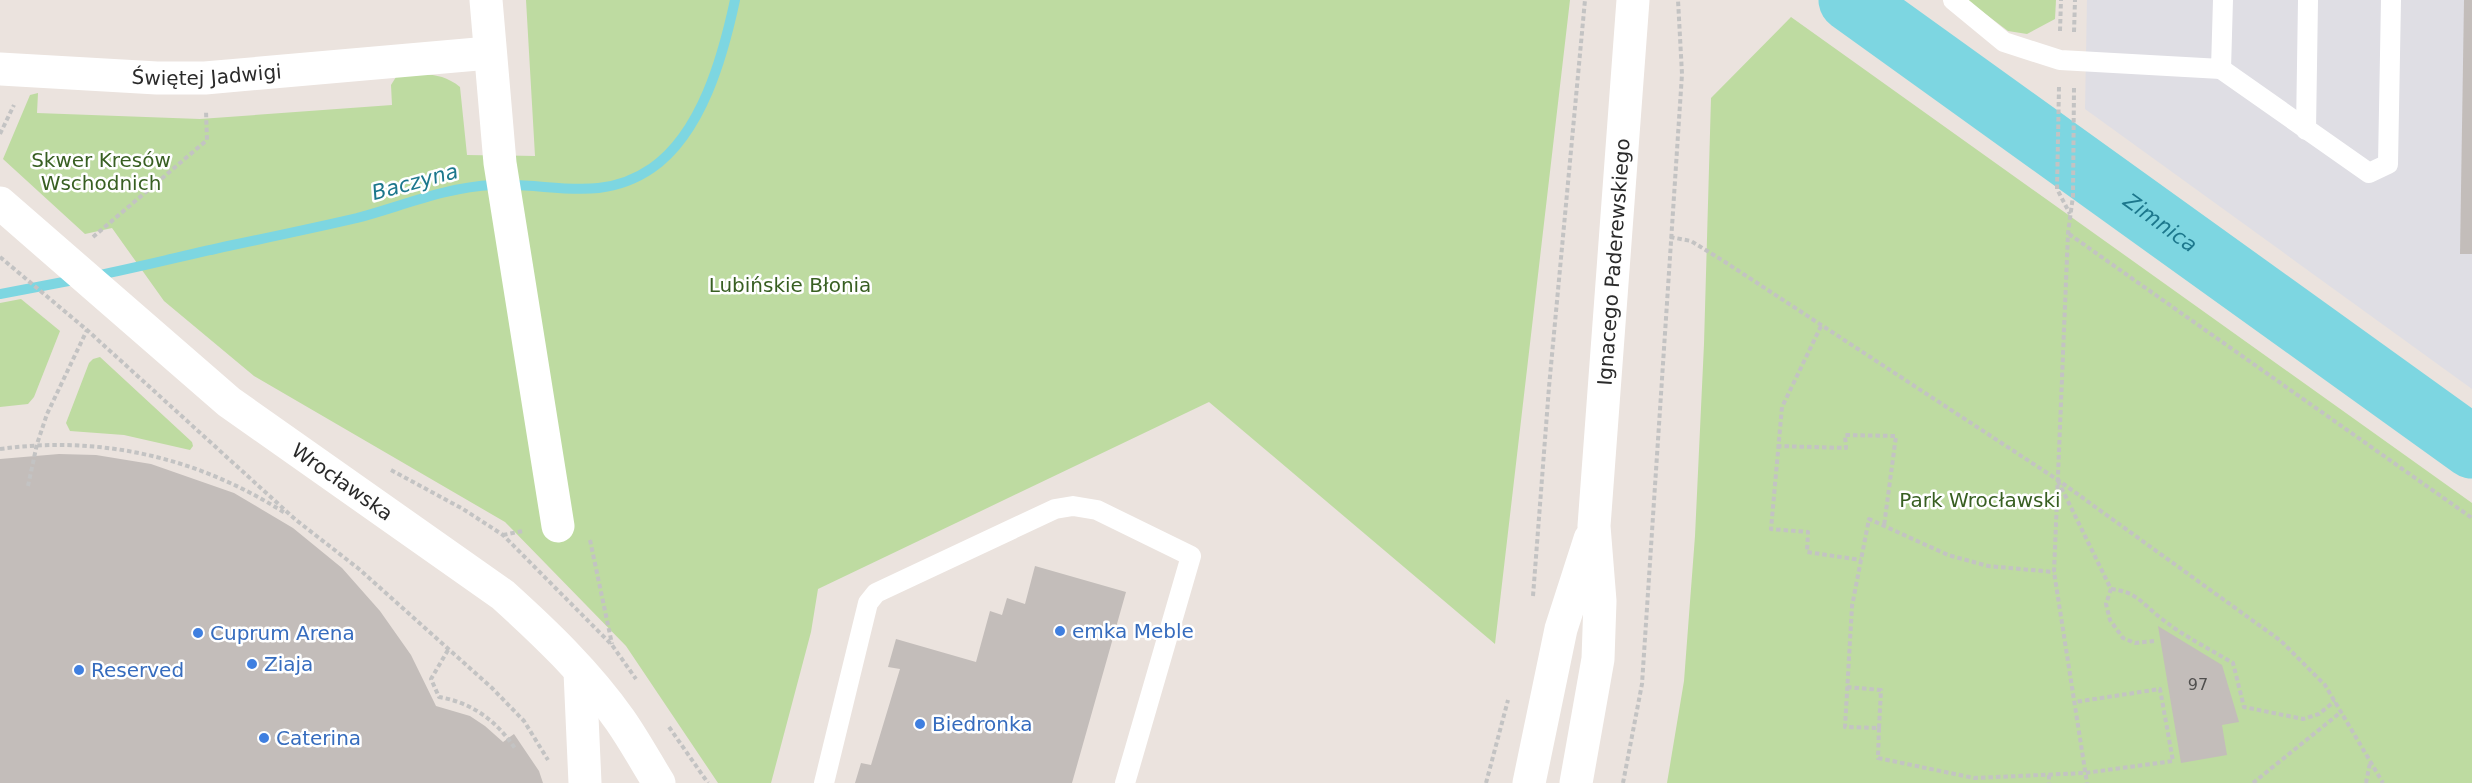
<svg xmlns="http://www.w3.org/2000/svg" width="2472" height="783" viewBox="0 0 2472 783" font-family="'DejaVu Sans',sans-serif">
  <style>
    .industrial { fill: #dfdee4 }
    .green { fill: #bedba1 }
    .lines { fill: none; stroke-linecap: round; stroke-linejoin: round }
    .stream { stroke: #7dd6e1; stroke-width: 10 }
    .river { stroke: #7dd6e1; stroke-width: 63 }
    .building { fill: #c3bdba }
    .path { stroke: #c3c3c3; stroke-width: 4; stroke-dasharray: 4.5 3; stroke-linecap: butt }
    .lane { stroke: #fff; stroke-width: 20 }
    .street { stroke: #fff; stroke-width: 33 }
    .secondary { stroke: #fff; stroke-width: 33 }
    .shop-dot { fill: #3f7fe0; stroke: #fff; stroke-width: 2 }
    .labels { text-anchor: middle; stroke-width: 5; stroke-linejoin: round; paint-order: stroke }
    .number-label { font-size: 16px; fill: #504f4e }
    .street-label { font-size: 20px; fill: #2a2a2a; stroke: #fff }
    .park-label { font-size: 20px; fill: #385f22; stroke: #fff }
    .shop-label { font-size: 20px; fill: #366cbe; stroke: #fff; text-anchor: start }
    .water-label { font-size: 21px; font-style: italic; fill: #1c778c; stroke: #fff }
  </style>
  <rect width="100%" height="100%" fill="#ebe3de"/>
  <polygon class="industrial" points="2087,0 2472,0 2472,389 2085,109"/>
  <g class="green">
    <path d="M 526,0 L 1570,0 L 1495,644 L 1209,402 L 818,589 L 811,632 L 771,783 L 718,783 L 626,646 L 505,522 L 254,376 L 164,301 L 112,228 L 85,234 L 3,159 L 30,95 L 38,93 L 37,113 L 200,119 L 392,105 L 391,85 L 396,77 C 421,74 440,71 460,87 L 467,155 L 535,156 Z"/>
    <polygon points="1967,0 2056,0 2055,19 2027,34 2008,31"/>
    <polygon points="1791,17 2472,503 2472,783 1667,783 1684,681 1695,536 1704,344 1711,98"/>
    <polygon points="21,299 60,331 34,397 28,404 0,407 0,303"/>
    <polygon points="100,357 192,442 193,446 190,450 124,435 70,431 66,423 89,363 93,359"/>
  </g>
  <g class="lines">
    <g class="stream">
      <path d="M 95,276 C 139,267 183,256 228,246 C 271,237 314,228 357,218 C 402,206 446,187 493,185 C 551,182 600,204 652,168 C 702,133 723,56 735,0"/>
      <polyline points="0,294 79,279"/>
    </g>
    <path class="river" id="s1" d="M 1850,0 L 2472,447"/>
  </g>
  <g class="building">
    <polygon points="2464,0 2472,0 2472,254 2460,254"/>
    <polygon points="59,454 96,455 151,464 234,493 293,528 342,568 380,611 411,655 436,706 470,716 485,726 503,742 514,734 539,771 543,783 0,783 0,459"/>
    <polygon points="1035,566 1126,592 1072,783 855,783 861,763 871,765 900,669 888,667 896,639 976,662 990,611 1002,615 1007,598 1025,604"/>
    <polygon points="2158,626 2222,665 2239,722 2222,725 2227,755 2181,763"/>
  </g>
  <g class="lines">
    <g class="path">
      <polyline points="2060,31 2061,0"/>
      <polyline points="2074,32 2075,0"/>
      <polyline points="2059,87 2057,189 2070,214"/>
      <polyline points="2074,88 2073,196 2068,233 2054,572 2087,783"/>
      <polyline points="0,134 14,105"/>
      <polyline points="2069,234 2472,518"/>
      <polyline points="93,237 207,140 206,111"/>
      <polyline points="1670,237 1691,241 1722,260 2058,480 2281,641 2325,685 2383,783"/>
      <polyline points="0,257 87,330 296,520 359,569 492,688 524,721 548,760"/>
      <polyline points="1821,326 1782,407 1771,529 1808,532 1807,552 1861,560"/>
      <polyline points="1777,446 1846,448 1845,435 1896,436 1884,526"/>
      <path d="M 0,449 C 102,435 199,458 285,513"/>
      <polyline points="391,470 463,509 503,535 612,645 636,679"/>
      <polyline points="2058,481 2111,589 2106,604 2110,620 2123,638 2135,643 2154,641"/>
      <polyline points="28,486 37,444 47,414 87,330"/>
      <polyline points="503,535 523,531"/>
      <polyline points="590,540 612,644"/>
      <path d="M 2111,589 C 2138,592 2142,604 2162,619 C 2183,636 2210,649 2233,663 L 2244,707 L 2303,719 L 2319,714 L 2335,701"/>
      <polyline points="1533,596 1549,387 1585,0"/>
      <path d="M 448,650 L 431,679 L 439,697 C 473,703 497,721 516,750"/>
      <polyline points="1847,687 1881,690 1879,728 1845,727 1852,606 1869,519 1948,555 1988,566 2054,572"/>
      <polyline points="669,727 708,783"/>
      <polyline points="1879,728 1878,758 1974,778 2085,773 2173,761 2160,689 2075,702"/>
      <polyline points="2049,775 2049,783"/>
      <polyline points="1486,783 1508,700"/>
      <polyline points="1623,783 1642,684 1682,74 1678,0"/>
      <polyline points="2253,783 2341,712"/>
      <polyline points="2366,783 2370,763"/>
    </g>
    <g class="lane">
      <polyline points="1953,0 2004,42 2060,60 2221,69 2223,0"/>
      <polyline points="2221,69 2369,173 2388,164 2391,0"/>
      <polyline points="2306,130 2308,0"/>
      <polyline points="824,783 868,603 876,593 1055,509 1073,506 1097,510 1191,556 1125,783"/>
    </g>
    <g class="street">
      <polyline points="486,0 500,163 558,526"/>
      <path id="s2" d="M 0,69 L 157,78 L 205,78 L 489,53"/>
      <path id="s3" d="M 0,203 L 229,402 L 503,595 C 545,633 587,673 620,720 C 634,740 646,762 659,783"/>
      <polyline points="580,672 585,783"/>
    </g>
    <g class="secondary">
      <polyline points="1529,783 1561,629 1590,539"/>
      <path id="s4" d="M 1576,783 L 1598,659 L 1600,601 L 1594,526 L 1633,0"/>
    </g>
  </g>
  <g class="shop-dot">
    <circle cx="1060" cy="631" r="6"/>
    <circle cx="198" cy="633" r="6"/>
    <circle cx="252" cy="664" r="6"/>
    <circle cx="79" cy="670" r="6"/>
    <circle cx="920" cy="724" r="6"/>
    <circle cx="264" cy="738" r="6"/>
  </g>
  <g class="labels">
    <g class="number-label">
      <text x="2198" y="690">97</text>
    </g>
    <g class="street-label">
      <text dy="7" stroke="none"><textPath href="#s2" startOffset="207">Świętej Jadwigi</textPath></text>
      <text dy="7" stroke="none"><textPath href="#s4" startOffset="524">Ignacego Paderewskiego</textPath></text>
      <text dy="7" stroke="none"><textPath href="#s3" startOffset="442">Wrocławska</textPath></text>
    </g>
    <g class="park-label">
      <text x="101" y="167">Skwer Kresów<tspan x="101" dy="23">Wschodnich</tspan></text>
      <text x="790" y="292">Lubińskie Błonia</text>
      <text x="1980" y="507">Park Wrocławski</text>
    </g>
    <g class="shop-label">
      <text x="1072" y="638">emka Meble</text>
      <text x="210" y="640">Cuprum Arena</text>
      <text x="264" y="671">Ziaja</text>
      <text x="91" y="677">Reserved</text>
      <text x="932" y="731">Biedronka</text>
      <text x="276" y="745">Caterina</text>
    </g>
    <g class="water-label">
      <text transform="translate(415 182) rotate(-15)" y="7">Baczyna</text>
      <text dy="7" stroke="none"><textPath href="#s1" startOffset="382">Zimnica</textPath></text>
    </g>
  </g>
</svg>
